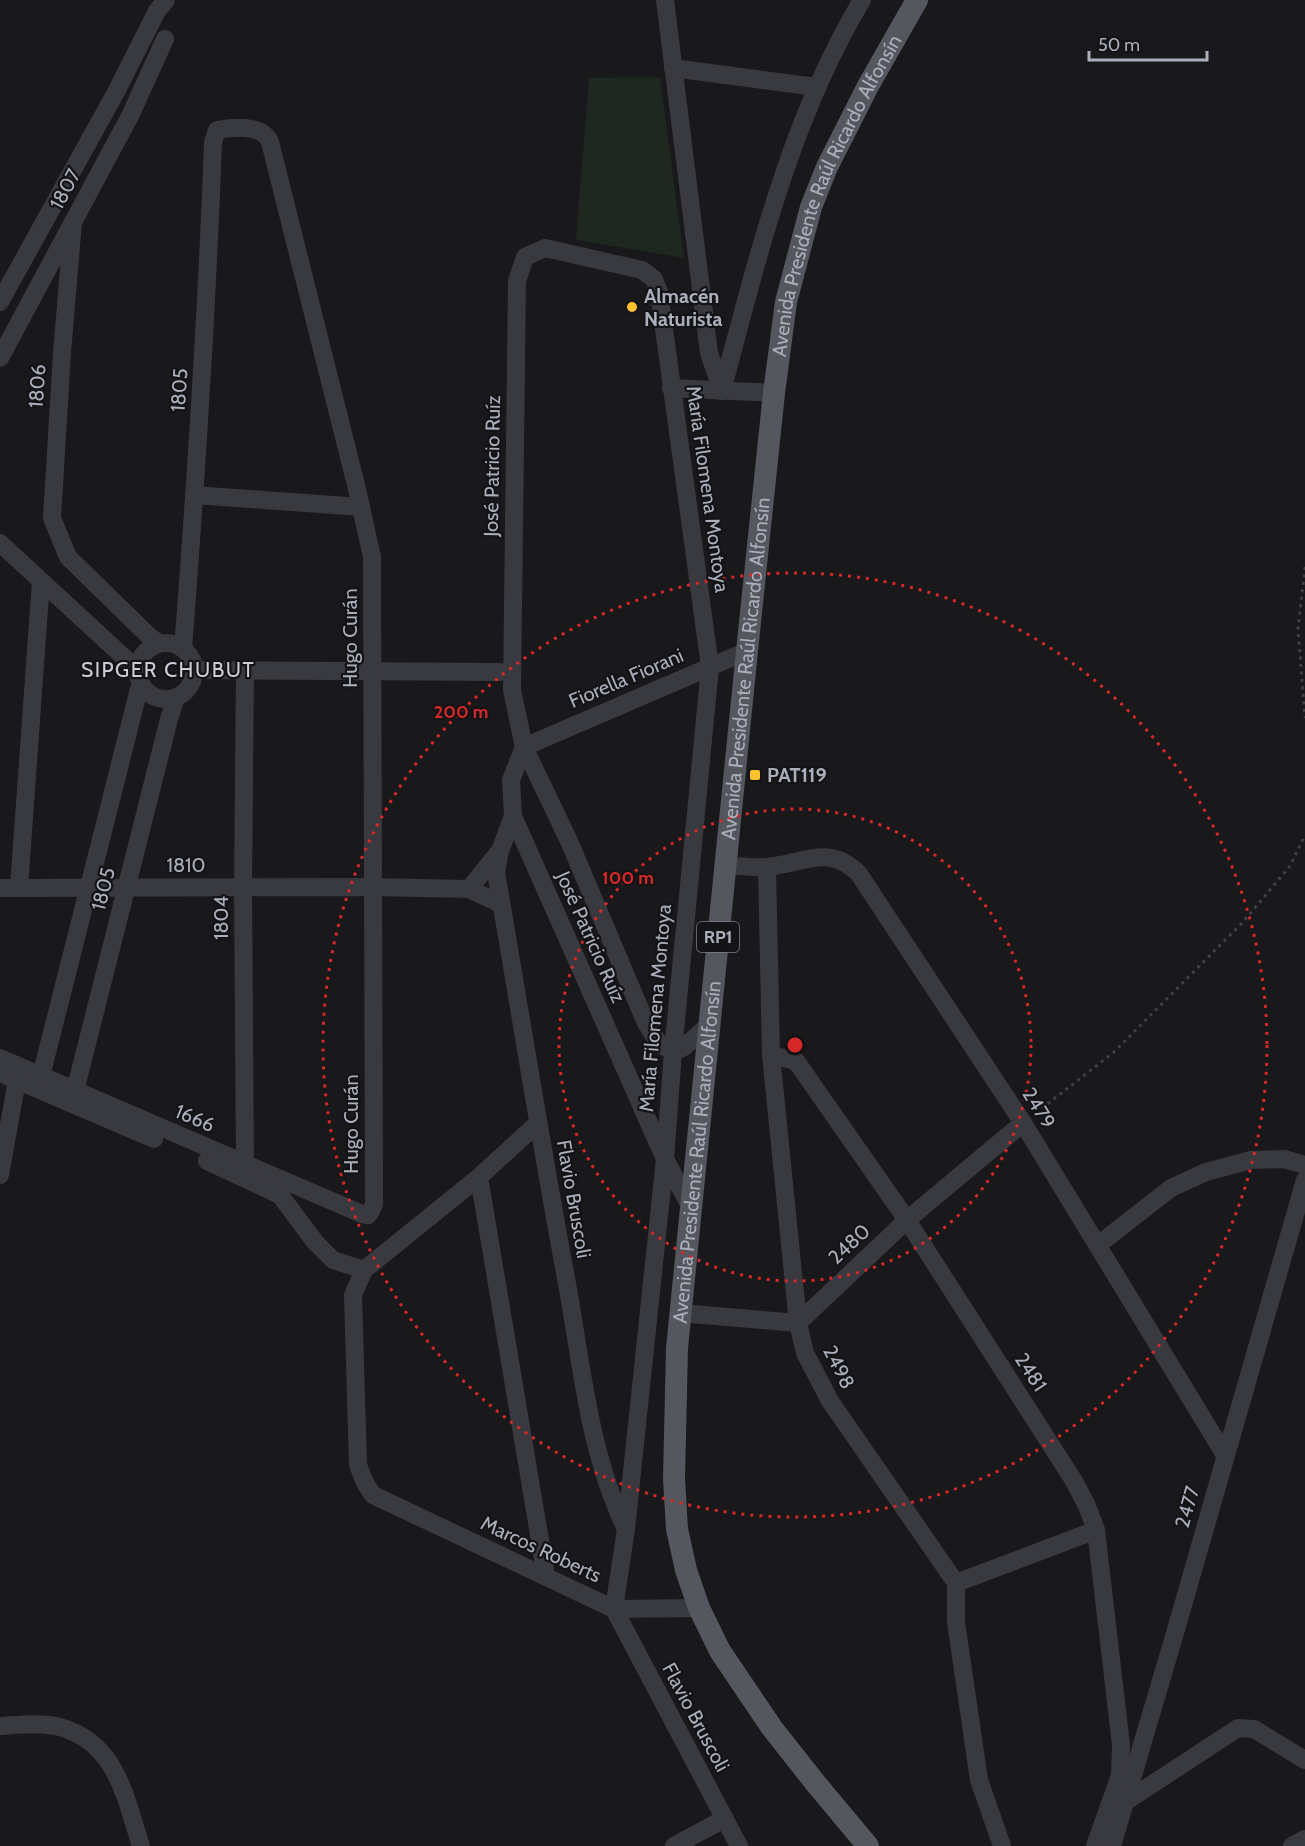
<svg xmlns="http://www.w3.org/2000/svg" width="1305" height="1846" viewBox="0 0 1305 1846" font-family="Cabin,sans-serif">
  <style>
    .green { fill: #1e2720 }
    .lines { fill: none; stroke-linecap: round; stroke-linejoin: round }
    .path { stroke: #3f4147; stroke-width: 3; stroke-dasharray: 3 4.5; stroke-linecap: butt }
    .minor { stroke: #393a40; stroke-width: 18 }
    .major { stroke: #55575f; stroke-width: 22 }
    .ring { fill: none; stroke: #d62828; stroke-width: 3; stroke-dasharray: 3 6 }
    .poi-dot { fill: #fec22e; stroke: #141316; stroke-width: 2 }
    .labels { text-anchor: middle; stroke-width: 4.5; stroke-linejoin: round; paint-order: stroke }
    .shield { fill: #141316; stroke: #7d808a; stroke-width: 1.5 }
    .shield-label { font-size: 18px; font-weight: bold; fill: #aaafbb }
    .street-label { font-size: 20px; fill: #aaafbb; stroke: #141316 }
    .poi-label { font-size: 20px; font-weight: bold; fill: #aaafbb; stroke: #141316; text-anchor: start }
    .neighbourhood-label { font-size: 21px; letter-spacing: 1.5px; fill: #cbced7; stroke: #141316 }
    .centre { fill: #d62828; stroke: #141316; stroke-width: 3 }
    .ring-label { font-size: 18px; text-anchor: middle; font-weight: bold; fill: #d62828; stroke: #141316; stroke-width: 4.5; stroke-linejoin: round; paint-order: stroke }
  </style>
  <rect width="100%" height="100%" fill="#19181b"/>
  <polygon class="green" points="660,77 684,258 576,240 589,78"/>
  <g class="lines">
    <g class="path">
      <polyline points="1305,567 1298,629 1305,718"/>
      <polyline points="1036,1113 1114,1052 1243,922 1290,866 1305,835"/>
    </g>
    <g class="minor">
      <polyline points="665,0 709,353 722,391"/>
      <polyline points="673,68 816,87"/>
      <polyline points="73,222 62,353 52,518 68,557 151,638 159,643"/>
      <polyline points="0,302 116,92 157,11 166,0"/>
      <polyline points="0,358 130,116 165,39"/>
      <polyline points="671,388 774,393"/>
      <path d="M 722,391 C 758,256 790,120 862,0"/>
      <polyline points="194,495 361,507"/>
      <polyline points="0,543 127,660 137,672"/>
      <circle cx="166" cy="671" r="28"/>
      <polyline points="194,670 500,672"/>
      <polyline points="245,670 243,887 245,1164"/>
      <polyline points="524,747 511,780 513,816 665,1159 690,1206"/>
      <polyline points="524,747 747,651"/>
      <path d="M 513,816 L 500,851 L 496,872 C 520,1011 542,1151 568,1289 C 582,1369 590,1454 625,1527"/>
      <polyline points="499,852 469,889 501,904"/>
      <path d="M 725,865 C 739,866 754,868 767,867 C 803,864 829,843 859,874 L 1023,1123 L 1225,1455"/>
      <polyline points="767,867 771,1055 798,1323 805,1353 830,1401 956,1583 956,1622 979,1780 1002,1846"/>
      <polyline points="19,887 41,581"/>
      <polyline points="0,888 372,887 469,889"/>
      <polyline points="771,1055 796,1061 907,1220 1074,1481 1087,1506 1096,1530 1121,1745 1120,1775 1095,1846"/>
      <path d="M 0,1058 L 362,1214 L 368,1215 L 371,1211 L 374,1204 L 372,557 L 357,489 L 270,142 C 262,124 234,127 217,130 L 213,142 C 207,311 196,480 183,649"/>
      <polyline points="0,1073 154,1139"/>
      <polyline points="41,1076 140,685"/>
      <polyline points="75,1091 169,719 176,698"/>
      <polyline points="538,1123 479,1177 364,1270 353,1295 358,1465 365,1483 373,1495 614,1609 699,1608"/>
      <polyline points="207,1161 280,1195 315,1242 333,1260 364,1270"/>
      <polyline points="0,1175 17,1080"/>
      <polyline points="479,1177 546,1576"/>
      <polyline points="1098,1245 1171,1188 1206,1172 1251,1160 1284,1159 1305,1165"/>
      <polyline points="680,1313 798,1323 907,1220 1023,1123"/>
      <polyline points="956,1583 1096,1530"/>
      <polyline points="614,1609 626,1529 665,1159 673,1052 710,667 659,292 654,279 642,270 545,248 525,257 517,281 512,690 524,747 569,841 646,1023 658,1042 673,1052 684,1047 709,1025"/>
      <polyline points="614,1609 739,1846"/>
      <path d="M 0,1726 C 19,1725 41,1722 60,1727 C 117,1743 125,1797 141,1846"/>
      <polyline points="1125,1802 1238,1728 1254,1729 1305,1760"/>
      <polyline points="674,1846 724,1819"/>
      <polyline points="1112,1846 1173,1640 1305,1180"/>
      <polyline points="1292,1846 1305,1839"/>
    </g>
    <path class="major" id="s1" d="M 868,1846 L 817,1785 L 772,1728 L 720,1651 L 699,1608 L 686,1570 L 677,1529 L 674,1479 L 677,1348 L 747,651 L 774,393 L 786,302 L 811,207 L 827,167 L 868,86 L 917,0"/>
  </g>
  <g class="ring">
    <circle cx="795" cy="1045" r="236"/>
    <circle cx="795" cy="1045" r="472"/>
  </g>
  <g class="poi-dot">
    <circle cx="632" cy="307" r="6"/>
    <rect x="749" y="769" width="12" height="12" rx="3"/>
  </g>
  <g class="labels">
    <rect class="shield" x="697" y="922" width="42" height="30" rx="4.5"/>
    <g class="shield-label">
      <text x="718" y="943">RP1</text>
    </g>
    <g class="street-label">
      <text transform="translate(65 189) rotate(-62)" y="7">1807</text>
      <text dy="7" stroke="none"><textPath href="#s1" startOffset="1725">Avenida Presidente Raúl Ricardo Alfonsín</textPath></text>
      <text transform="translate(37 386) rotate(-86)" y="7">1806</text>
      <text transform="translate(179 390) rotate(-86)" y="7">1805</text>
      <text transform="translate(492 466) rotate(-89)" y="7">José Patricio Ruíz</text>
      <text transform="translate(708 489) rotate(82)" y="7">María Filomena Montoya</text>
      <text transform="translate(350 638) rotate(-90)" y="7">Hugo Curán</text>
      <text dy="7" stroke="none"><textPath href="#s1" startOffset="1239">Avenida Presidente Raúl Ricardo Alfonsín</textPath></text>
      <text transform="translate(626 678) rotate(-23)" y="7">Fiorella Fiorani</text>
      <text x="186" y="872">1810</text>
      <text transform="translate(103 889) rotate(-76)" y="7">1805</text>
      <text transform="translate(221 918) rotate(-90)" y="7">1804</text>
      <text transform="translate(591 937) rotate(66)" y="7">José Patricio Ruíz</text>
      <text transform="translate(655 1008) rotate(-85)" y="7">María Filomena Montoya</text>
      <text transform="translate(1039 1108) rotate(58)" y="7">2479</text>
      <text transform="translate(195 1118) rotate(23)" y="7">1666</text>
      <text transform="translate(351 1124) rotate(-90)" y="7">Hugo Curán</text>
      <text dy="7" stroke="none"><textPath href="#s1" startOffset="753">Avenida Presidente Raúl Ricardo Alfonsín</textPath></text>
      <text transform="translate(574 1199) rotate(80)" y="7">Flavio Bruscoli</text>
      <text transform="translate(849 1244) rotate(-43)" y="7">2480</text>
      <text transform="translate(839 1367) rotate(63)" y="7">2498</text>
      <text transform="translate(1031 1372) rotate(57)" y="7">2481</text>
      <text transform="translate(1187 1507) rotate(-74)" y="7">2477</text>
      <text transform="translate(541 1549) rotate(25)" y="7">Marcos Roberts</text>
      <text transform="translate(696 1717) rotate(62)" y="7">Flavio Bruscoli</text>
    </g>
    <g class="poi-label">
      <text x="644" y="303">Almacén<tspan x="644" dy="23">Naturista</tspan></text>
      <text x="767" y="782">PAT119</text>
    </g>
    <g class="neighbourhood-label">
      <text x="168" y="677">SIPGER CHUBUT</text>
    </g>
  </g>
  <circle cx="795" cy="1045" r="9" class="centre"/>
  <g class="ring-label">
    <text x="461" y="718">200 m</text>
    <text x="628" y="884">100 m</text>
  </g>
  <path d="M1089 51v9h118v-9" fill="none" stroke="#aaafbb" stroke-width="3"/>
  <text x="1098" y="51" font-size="18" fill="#aaafbb" stroke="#141316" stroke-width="4.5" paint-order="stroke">50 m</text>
</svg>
